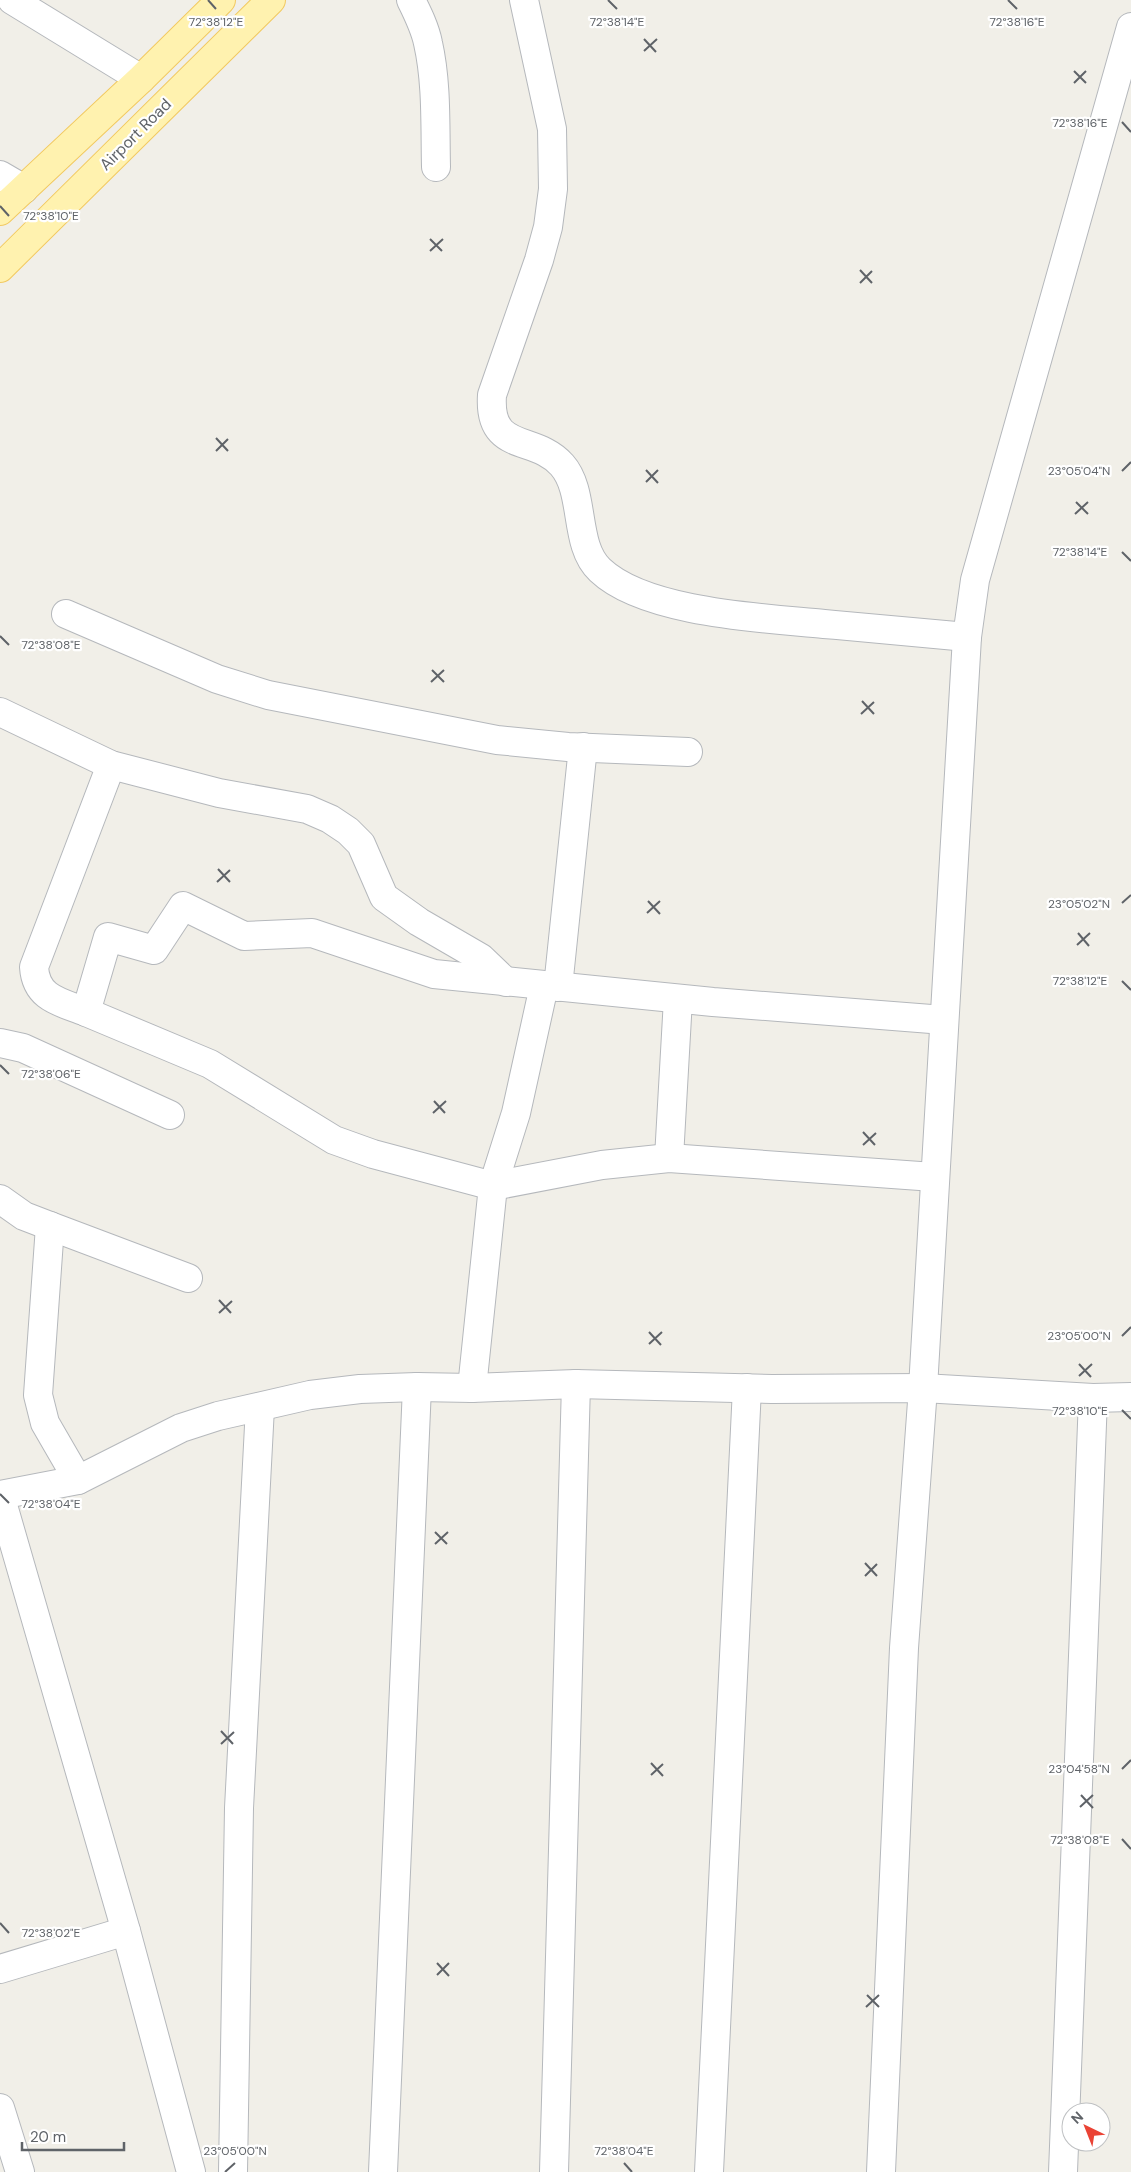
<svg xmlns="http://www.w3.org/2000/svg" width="1131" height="2172" viewBox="0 0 1131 2172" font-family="'DM Sans',sans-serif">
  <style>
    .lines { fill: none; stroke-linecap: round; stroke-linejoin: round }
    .minor-casing { stroke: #b5b8bc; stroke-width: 30 }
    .major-casing { stroke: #f2c960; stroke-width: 30 }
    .minor { stroke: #fff; stroke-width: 28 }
    .major { stroke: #fff2af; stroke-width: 28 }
    .ticks { fill: none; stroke: #5f6368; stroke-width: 2 }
    .labels { text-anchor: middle; stroke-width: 4.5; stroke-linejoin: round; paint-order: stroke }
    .street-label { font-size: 16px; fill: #5f6368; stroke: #fff }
    .ticks-label { font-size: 12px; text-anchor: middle; fill: #5f6368; stroke: #fff; stroke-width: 4.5; stroke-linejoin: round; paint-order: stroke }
  </style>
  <rect width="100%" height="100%" fill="#f1efe8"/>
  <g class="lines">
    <defs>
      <g id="minor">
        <polyline points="12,0 141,79"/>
        <path d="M 411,0 C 418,14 425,28 428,43 C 437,83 435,126 436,167"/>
        <path d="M 524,0 L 552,129 L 553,189 L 548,227 L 539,260 L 492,395 C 488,454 535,434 562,465 C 586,492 573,545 600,570 C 645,613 764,618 824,624 C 872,628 920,633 967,637"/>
        <polyline points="0,175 24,189"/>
        <polyline points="66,614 217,679 268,695 497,740 568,747 688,752"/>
        <polyline points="0,712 111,765 219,793 307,809 330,819 348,831 361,844 384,897 419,922 481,958 506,982"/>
        <polyline points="558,987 583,747"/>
        <path d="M 86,1012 C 61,1002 36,999 34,967 L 111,765"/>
        <polyline points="0,1043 23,1048 170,1115"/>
        <polyline points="669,1158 678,999"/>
        <polyline points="934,1177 669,1158 602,1165 493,1186 373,1154 334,1140 210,1064 86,1012 108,937 154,950 183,906 244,936 312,933 434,974 713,1002 944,1020"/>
        <polyline points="0,1199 24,1216 50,1226 188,1278"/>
        <polyline points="50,1226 38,1395 45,1423 78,1480"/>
        <polyline points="472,1388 493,1186 516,1113 544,986"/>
        <polyline points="0,1495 78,1480 181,1428 218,1416 310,1395 360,1389 417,1387 472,1388 576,1384 772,1389 923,1388 1093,1398 1131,1397"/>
        <polyline points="0,1495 126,1931 191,2172"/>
        <polyline points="0,1969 126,1931"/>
        <polyline points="0,2108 20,2172"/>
        <polyline points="233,2172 239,1808 260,1407"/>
        <polyline points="383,2172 417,1387"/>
        <polyline points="554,2172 576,1384"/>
        <polyline points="709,2172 747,1388"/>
        <polyline points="881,2172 904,1648 923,1388 967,637 975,580 1131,27"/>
        <polyline points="1063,2172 1093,1398"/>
      </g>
      <g id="major">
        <polyline points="0,211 141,79 221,0"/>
        <polyline points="0,268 271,0"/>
      </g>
    </defs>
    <use href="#minor" class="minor-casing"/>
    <use href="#major" class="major-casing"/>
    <use href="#minor" class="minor"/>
    <use href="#major" class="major"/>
  </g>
  <path class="ticks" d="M 208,0 L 216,9M 608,0 L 617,9M 1008,0 L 1017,9M 644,39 L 656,52M 644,51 L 657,39M 1074,71 L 1086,83M 1074,83 L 1086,71M 1122,122 L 1131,132M 0,206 L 9,216M 430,239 L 442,251M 430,251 L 443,239M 860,270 L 872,283M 860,283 L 872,271M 216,438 L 228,451M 216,451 L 228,439M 646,470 L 658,483M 1122,471 L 1131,462M 646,482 L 658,470M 1076,502 L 1088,514M 1075,514 L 1088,502M 1122,552 L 1131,561M 0,636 L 9,645M 432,670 L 444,682M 431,682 L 444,670M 862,701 L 874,714M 861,714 L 874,702M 218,869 L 230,882M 217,882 L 230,870M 648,901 L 660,914M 1122,903 L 1131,895M 647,913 L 660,901M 1078,933 L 1089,946M 1077,945 L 1090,933M 1122,981 L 1131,990M 0,1065 L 9,1074M 434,1101 L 445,1113M 433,1113 L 446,1101M 863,1132 L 875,1145M 863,1145 L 876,1133M 219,1300 L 231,1313M 219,1313 L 232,1301M 649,1332 L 661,1345M 1122,1336 L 1131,1327M 649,1344 L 662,1332M 1079,1364 L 1091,1377M 1079,1376 L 1092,1364M 1122,1410 L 1131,1419M 0,1494 L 9,1503M 435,1532 L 447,1544M 435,1544 L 448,1532M 865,1563 L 877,1576M 865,1576 L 877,1564M 221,1731 L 233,1744M 221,1744 L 234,1732M 651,1763 L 663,1776M 1122,1769 L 1131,1760M 651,1775 L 663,1764M 1081,1795 L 1093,1808M 1080,1807 L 1093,1795M 1122,1839 L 1131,1849M 0,1923 L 9,1933M 437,1963 L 449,1976M 437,1975 L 449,1963M 867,1995 L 879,2007M 866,2007 L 879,1995M 624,2163 L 632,2172M 225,2172 L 235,2163"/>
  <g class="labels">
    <g class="street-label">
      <text transform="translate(135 134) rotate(-45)" y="6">Airport Road</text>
    </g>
  </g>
  <g class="ticks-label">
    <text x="216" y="26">72°38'12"E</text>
    <text x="617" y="26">72°38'14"E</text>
    <text x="1017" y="26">72°38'16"E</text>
    <text x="1080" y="127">72°38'16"E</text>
    <text x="51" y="220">72°38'10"E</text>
    <text x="1079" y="475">23°05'04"N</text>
    <text x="1080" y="556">72°38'14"E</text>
    <text x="51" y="649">72°38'08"E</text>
    <text x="1079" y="908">23°05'02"N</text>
    <text x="1080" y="985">72°38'12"E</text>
    <text x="51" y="1078">72°38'06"E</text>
    <text x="1079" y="1340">23°05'00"N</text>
    <text x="1080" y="1415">72°38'10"E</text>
    <text x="51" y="1508">72°38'04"E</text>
    <text x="1079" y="1773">23°04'58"N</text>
    <text x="1080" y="1844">72°38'08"E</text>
    <text x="51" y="1937">72°38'02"E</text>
    <text x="624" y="2155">72°38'04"E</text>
    <text x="235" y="2155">23°05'00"N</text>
  </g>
  <g transform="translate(1086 2127) rotate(317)"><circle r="24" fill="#ffffff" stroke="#bfc1c3"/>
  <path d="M0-4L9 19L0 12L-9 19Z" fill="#ea4335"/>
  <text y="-8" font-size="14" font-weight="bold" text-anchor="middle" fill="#5f6368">N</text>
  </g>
  <path d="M22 2142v8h102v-8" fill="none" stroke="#5f6368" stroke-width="2.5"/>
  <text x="30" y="2142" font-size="15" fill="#5f6368" stroke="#ffffff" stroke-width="4" paint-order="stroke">20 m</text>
</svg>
